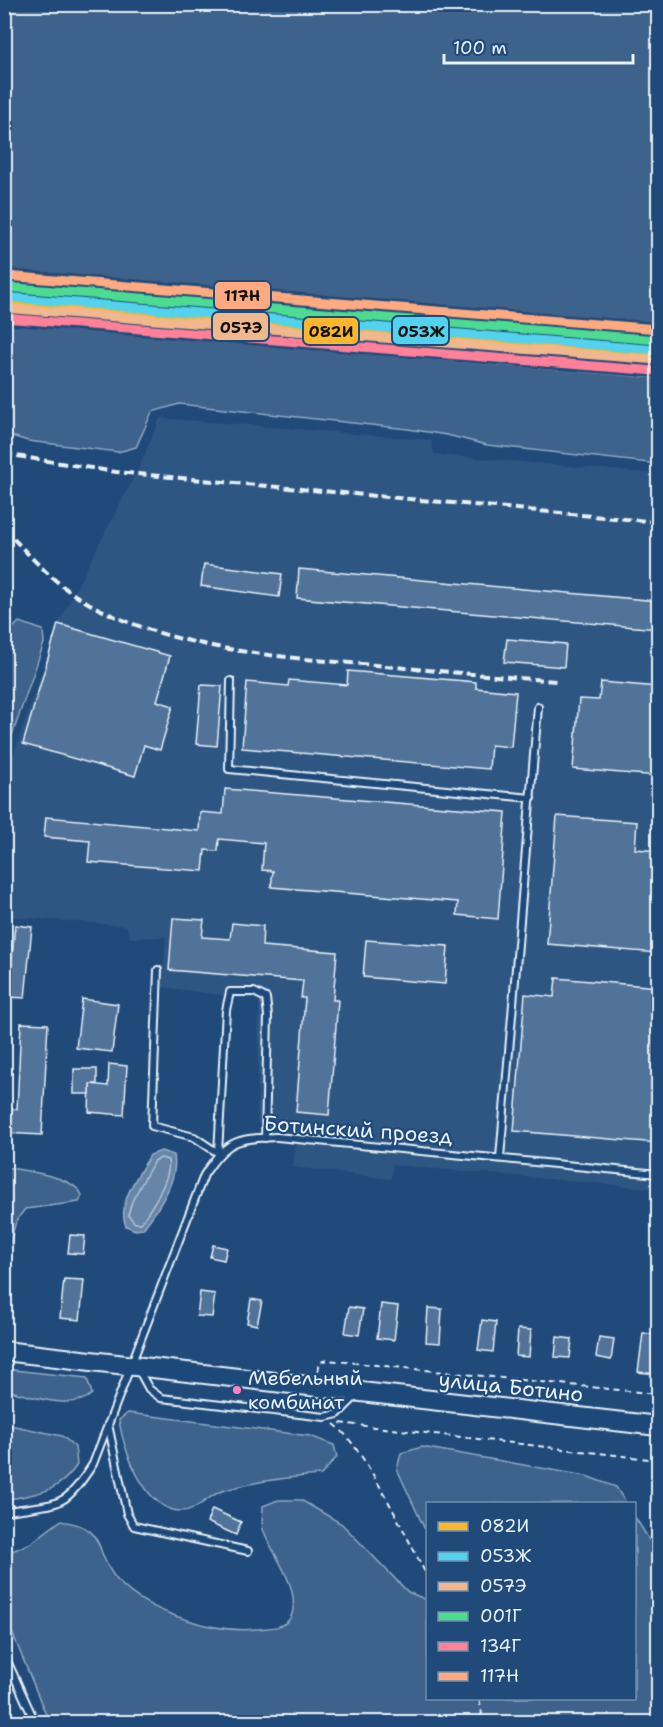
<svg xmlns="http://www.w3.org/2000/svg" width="663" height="1727" viewBox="0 0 663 1727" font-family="'Shantell Sans',sans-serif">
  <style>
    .built { fill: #2e5683 }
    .green { fill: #3c628c; stroke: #92aac2; stroke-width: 1.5 }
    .water { fill: #6685a7; stroke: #9ab0c7; stroke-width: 1.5 }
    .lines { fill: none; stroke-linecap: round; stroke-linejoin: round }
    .shore { stroke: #b4c6d8; stroke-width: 1.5 }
    .building { fill: #517399; stroke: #e8f1f8; stroke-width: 1.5 }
    .lane-casing { stroke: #e8f1f8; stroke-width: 10 }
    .primary-casing { stroke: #e8f1f8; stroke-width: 22 }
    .path { stroke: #e8f1f8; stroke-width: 2; stroke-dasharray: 6 4.5; stroke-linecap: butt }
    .lane { stroke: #1f4a7a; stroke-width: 6 }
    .primary { stroke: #1f4a7a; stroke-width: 18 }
    .rail { stroke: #e8f1f8; stroke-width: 4; stroke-dasharray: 9 4.5; stroke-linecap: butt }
    .rail-1-casing { stroke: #1f4a7a; stroke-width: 14 }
    .rail-2-casing { stroke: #1f4a7a; stroke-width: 14 }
    .rail-3-casing { stroke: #1f4a7a; stroke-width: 14 }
    .rail-4-casing { stroke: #1f4a7a; stroke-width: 14 }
    .rail-5-casing { stroke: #1f4a7a; stroke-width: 14 }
    .rail-6-casing { stroke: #1f4a7a; stroke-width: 14 }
    .rail-1 { stroke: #fab62d; stroke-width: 9 }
    .rail-2 { stroke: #53d2ee; stroke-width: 9 }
    .rail-3 { stroke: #f1b78d; stroke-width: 9 }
    .rail-4 { stroke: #4ddb92; stroke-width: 9 }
    .rail-5 { stroke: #ff8098; stroke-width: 9 }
    .rail-6 { stroke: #ffa980; stroke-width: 9 }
    .bus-dot { fill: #ff80c5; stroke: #1f4a7a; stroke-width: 2 }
    .labels { text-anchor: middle; stroke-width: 4.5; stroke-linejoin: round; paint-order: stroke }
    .bus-label { font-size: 20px; fill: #e8f1f8; stroke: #1f4a7a; text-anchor: start }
    .street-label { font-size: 21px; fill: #e8f1f8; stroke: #1f4a7a }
    .line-badge { stroke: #1f4a7a; stroke-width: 2 }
    .pale-badge-label { font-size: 16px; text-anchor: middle; font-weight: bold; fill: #111 }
  </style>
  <rect width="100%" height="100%" fill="#1f4a7a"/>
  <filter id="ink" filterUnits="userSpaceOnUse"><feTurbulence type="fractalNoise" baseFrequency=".0167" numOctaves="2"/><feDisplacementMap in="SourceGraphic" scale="12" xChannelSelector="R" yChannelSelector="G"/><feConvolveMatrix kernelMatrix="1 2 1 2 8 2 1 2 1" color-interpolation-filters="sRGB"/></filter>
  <g filter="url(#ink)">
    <polygon class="built" points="160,418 431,440 434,454 658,474 658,1189 393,1165 391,1179 293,1167 297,1129 257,1124 259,1000 162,987 166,937 130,938 127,926 5,916 5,779 58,624 142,461"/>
    <g class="green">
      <polygon points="4,5 658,5 658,343 5,289"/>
      <polygon points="5,323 658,378 658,464 487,445 447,435 408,429 179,404 152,412 136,447 118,452 28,441 5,434"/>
      <polygon points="19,622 43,630 44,643 5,756 5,644 8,633"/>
      <path d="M 5,1167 C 25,1171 74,1176 82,1195 L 79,1202 L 25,1209 L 16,1221 L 5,1263 Z"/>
      <path d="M 4,1369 L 87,1378 L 92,1394 C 72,1412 29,1395 5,1390 Z"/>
      <path d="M 128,1413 L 310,1436 L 334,1445 L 337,1457 L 321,1475 C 287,1477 255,1481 222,1491 C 208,1496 197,1511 181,1511 C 145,1511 123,1449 119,1420 Z"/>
      <path d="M 5,1424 L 62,1436 L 75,1447 L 77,1465 C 57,1494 38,1493 5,1500 Z"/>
      <polygon points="422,1447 586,1476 616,1487 626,1503 428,1504 427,1534 397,1469 401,1453"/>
      <path d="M 278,1500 L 301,1500 L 342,1524 L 408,1592 L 427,1600 L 428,1698 L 634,1698 L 635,1517 L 658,1554 L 658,1722 L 49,1722 L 5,1615 L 5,1554 L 31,1543 L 60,1521 C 110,1527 91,1550 118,1581 C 146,1612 216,1634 257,1629 C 270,1628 288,1628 292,1614 C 300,1585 272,1555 263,1529 C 261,1522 263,1513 263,1506 Z"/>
    </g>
    <path class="water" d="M 161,1151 L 174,1155 C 179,1180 158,1209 143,1229 L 135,1230 L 126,1226 C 116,1203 139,1175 150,1155 Z"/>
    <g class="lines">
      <path class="shore" d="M 161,1158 L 168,1160 C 173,1176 150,1210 141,1223 L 135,1223 L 128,1215 L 132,1201 L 154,1161 Z"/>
    </g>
    <g class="building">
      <polygon points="204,564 282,574 279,597 201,586"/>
      <polygon points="299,569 658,601 658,629 297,598"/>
      <polygon points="58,624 170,656 157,701 173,706 160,750 144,745 135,776 23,744"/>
      <polygon points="507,639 566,644 564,667 504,662"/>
      <polygon points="348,671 476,682 476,688 516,692 511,747 491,745 489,769 242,748 247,682 288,686 289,680 347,685"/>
      <polygon points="601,682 658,687 658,776 573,769 579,699 599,700"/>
      <polygon points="201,685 222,686 217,746 196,744"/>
      <polygon points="225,789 506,812 498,919 457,915 458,902 271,887 273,871 262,870 264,843 219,839 218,851 205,850 203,871 88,862 90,841 44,837 46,817 199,831 200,812 223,814"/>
      <polygon points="557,816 637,822 635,849 658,851 658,953 547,944"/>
      <polygon points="173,918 204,920 202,937 230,939 232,923 263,926 262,946 337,952 333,1000 338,1000 329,1115 296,1112 305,998 301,998 303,981 169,970"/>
      <polygon points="15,925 32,927 25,998 8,997"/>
      <polygon points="366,940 448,946 445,984 363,977"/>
      <polygon points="556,978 658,987 658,1143 514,1131 525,994 554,997"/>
      <polygon points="82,999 118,1004 112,1052 76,1048"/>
      <polygon points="21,1023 48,1024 42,1135 4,1133 4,1108 17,1109"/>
      <polygon points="109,1064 127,1066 124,1115 89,1112 90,1084 108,1086"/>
      <polygon points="74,1069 97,1069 97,1084 90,1084 90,1094 74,1094"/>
      <polygon points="70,1235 85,1236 83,1254 68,1253"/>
      <polygon points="213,1245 227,1248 224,1260 210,1257"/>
      <polygon points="64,1279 84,1280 80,1320 60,1318"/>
      <polygon points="200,1292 215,1294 212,1317 197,1316"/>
      <polygon points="251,1299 262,1301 257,1325 247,1323"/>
      <polygon points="381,1304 398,1306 394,1340 377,1338"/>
      <polygon points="349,1307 363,1309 359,1335 345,1333"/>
      <polygon points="428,1308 442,1309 440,1343 426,1342"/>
      <polygon points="482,1320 496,1322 493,1352 478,1350"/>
      <polygon points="518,1329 531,1330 529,1357 516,1356"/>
      <polygon points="643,1333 658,1335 656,1374 638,1372"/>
      <polygon points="557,1337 572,1339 570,1358 555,1357"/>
      <polygon points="599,1337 614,1339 611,1360 596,1357"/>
      <polygon points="212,1509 241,1522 236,1535 207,1522"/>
    </g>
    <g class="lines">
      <defs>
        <g id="lane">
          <polyline points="4,604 5,603"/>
          <polyline points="231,681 229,769 531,798"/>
          <polyline points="158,970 152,1126 194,1137 218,1153 226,1010 230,992 254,992 266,998 268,1016 265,1138"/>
          <polyline points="500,1158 538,707"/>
          <polyline points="138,1369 149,1389 161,1398 325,1417 338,1414 358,1394"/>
          <polyline points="108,1424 127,1514 134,1526 248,1551"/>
          <path d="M 4,1512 C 58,1501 61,1514 93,1464 L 204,1175 C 227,1139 237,1139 277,1137 L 658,1174"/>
          <polyline points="4,1654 35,1722"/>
        </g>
        <polyline id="primary" points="4,1351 658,1426"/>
      </defs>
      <use href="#lane" class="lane-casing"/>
      <use href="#primary" class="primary-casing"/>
      <g class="path">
        <polyline points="318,1371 320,1362 327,1360 658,1394"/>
        <polyline points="340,1423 658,1460"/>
        <path d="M 334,1424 C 364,1446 409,1542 428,1578"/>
        <polyline points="472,1722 482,1714 479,1698"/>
      </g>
      <use href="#lane" class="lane"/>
      <use href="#primary" class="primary"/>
      <g class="rail">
        <polyline points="4,454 116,472 658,522"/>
        <path d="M 4,529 C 28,553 51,581 81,599 C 167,650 277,657 375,665 C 435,671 495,676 556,681"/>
      </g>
      <defs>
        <polyline id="rail-1" points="4,305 658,357"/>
        <polyline id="rail-2" points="4,297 658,350"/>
        <polyline id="rail-3" points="4,308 657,360"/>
        <polyline id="rail-4" points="5,287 658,340"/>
        <polyline id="rail-5" points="4,318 656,371"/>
        <polyline id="rail-6" points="6,276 658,329"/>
      </defs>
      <use href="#rail-1" class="rail-1-casing"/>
      <use href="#rail-2" class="rail-2-casing"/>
      <use href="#rail-3" class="rail-3-casing"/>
      <use href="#rail-4" class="rail-4-casing"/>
      <use href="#rail-5" class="rail-5-casing"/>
      <use href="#rail-6" class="rail-6-casing"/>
      <use href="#rail-1" class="rail-1"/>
      <use href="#rail-2" class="rail-2"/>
      <use href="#rail-3" class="rail-3"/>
      <use href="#rail-4" class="rail-4"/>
      <use href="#rail-5" class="rail-5"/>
      <use href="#rail-6" class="rail-6"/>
    </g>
  </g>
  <circle class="bus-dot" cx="237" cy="1390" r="5"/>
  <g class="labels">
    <g class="bus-label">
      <text x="248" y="1385">Мебельный<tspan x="248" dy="24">комбинат</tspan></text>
    </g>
    <g class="street-label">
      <text transform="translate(358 1130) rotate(4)" y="7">Ботинский проезд</text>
      <text transform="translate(511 1387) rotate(6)" y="7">улица Ботино</text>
    </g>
  </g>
  <g class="line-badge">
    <rect x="214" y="281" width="57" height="29" rx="6" fill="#ffa980"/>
    <rect x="212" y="312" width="57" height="29" rx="6" fill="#f1b78d"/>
    <rect x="392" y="316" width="57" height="29" rx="6" fill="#53d2ee"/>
    <rect x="303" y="317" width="56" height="28" rx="6" fill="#fab62d"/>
  </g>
  <g class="pale-badge-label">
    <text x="242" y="301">117Н</text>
    <text x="241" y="333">057Э</text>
    <text x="421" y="337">053Ж</text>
    <text x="331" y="337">082И</text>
  </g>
  <rect width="663" height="1727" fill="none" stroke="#1f4a7a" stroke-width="24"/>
  <rect x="12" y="12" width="639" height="1703" fill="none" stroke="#e8f1f8" stroke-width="2" filter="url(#ink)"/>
  <rect x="426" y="1502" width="210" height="198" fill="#1f4a7a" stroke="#6f8dac" stroke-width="1.5"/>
  <rect x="438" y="1522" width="30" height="9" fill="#fab62d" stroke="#6f8dac" stroke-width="1.5"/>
  <text x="480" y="1532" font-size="18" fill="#e8f1f8">082И</text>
  <rect x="438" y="1552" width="30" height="9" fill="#53d2ee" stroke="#6f8dac" stroke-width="1.5"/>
  <text x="480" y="1562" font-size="18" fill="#e8f1f8">053Ж</text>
  <rect x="438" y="1582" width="30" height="9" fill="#f1b78d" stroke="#6f8dac" stroke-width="1.5"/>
  <text x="480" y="1592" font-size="18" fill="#e8f1f8">057Э</text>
  <rect x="438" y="1612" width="30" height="9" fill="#4ddb92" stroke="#6f8dac" stroke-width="1.5"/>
  <text x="480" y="1622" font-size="18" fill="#e8f1f8">001Г</text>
  <rect x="438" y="1642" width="30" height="9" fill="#ff8098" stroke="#6f8dac" stroke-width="1.5"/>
  <text x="480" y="1652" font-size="18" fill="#e8f1f8">134Г</text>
  <rect x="438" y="1672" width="30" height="9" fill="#ffa980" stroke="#6f8dac" stroke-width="1.5"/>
  <text x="480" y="1682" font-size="18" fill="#e8f1f8">117Н</text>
  <path d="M444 54v9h189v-9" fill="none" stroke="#e8f1f8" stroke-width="3"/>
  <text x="453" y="54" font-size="18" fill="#e8f1f8" stroke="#1f4a7a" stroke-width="4.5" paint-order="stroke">100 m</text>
</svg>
